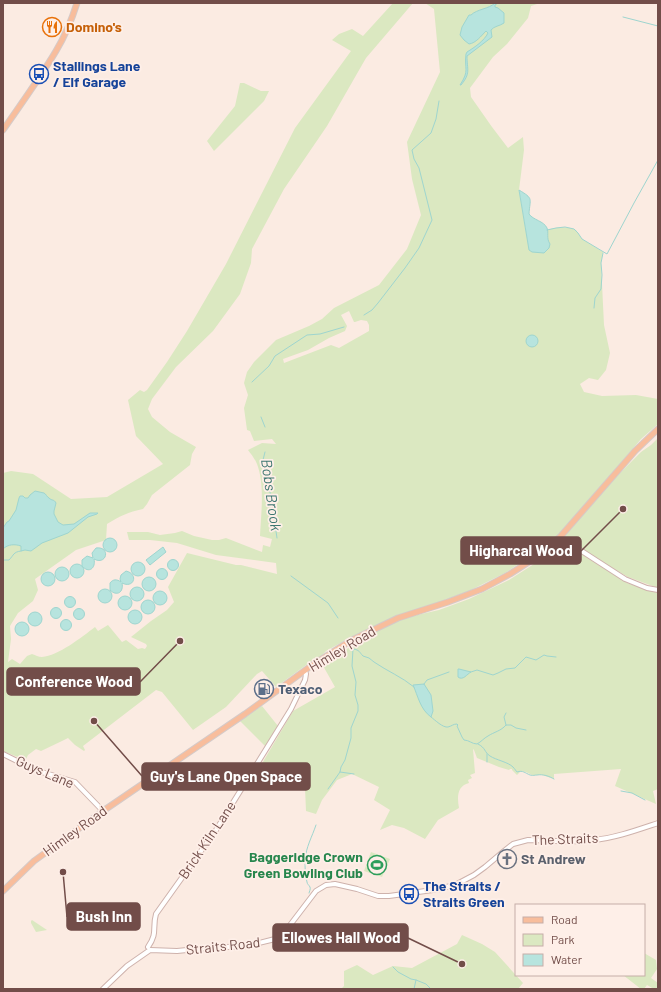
<svg xmlns="http://www.w3.org/2000/svg" width="661" height="992" viewBox="0 0 661 992" font-family="Barlow,sans-serif">
  <style>
    .green { fill: #dbe8c1; fill-rule: evenodd }
    .water { fill: #b7e4de; stroke: #9ed5cf }
    .lines { fill: none; stroke-linecap: round; stroke-linejoin: round }
    .stream { stroke: #9ed5cf; stroke-width: 1 }
    .minor-casing { stroke: #ceb2ac; stroke-width: 6 }
    .major-casing { stroke: #d5cac8; stroke-width: 7 }
    .minor { stroke: #fff; stroke-width: 4 }
    .major { stroke: #f8bd9c; stroke-width: 5 }
    .labels { text-anchor: middle; stroke-width: 3.5; stroke-linejoin: round; paint-order: stroke }
    .food-label { font-size: 14px; font-weight: bold; fill: #c56008; stroke: #feefe8; text-anchor: start }
    .transit-label { font-size: 14px; font-weight: bold; fill: #164399; stroke: #feefe8; text-anchor: start }
    .street-label { font-size: 14px; fill: #724d49; stroke: #feefe8 }
    .service-label { font-size: 14px; font-weight: bold; fill: #4e5e75; stroke: #feefe8; text-anchor: start }
    .leisure-label { font-size: 14px; font-weight: bold; fill: #27864d; stroke: #feefe8; text-anchor: end }
    .worship-label { font-size: 14px; font-weight: bold; fill: #5b616d; stroke: #feefe8; text-anchor: start }
    .water-label { font-size: 15px; font-style: italic; fill: #3e7771; stroke: #feefe8 }
    .leader { fill: none; stroke: #724d49; stroke-width: 1.5 }
    .callout-dot { fill: #724d49; stroke: #feefe8; stroke-width: 1.5 }
    .callout { fill: #724d49; stroke: #724d49; stroke-width: 1.5 }
    .callout-label { font-size: 15px; text-anchor: middle; font-weight: bold; fill: #fff }
  </style>
  <rect width="100%" height="100%" fill="#fbebe2"/>
  <g class="green">
    <path d="M 393,3 L 413,3 L 366,58 L 327,126 L 284,189 L 252,249 L 251,263 L 240,294 L 213,331 L 176,367 L 152,399 L 148,409 L 152,417 L 170,432 L 196,447 L 192,454 L 190,465 L 152,495 L 147,504 L 143,509 C 128,512 120,516 107,524 L 106,540 L 76,550 L 35,579 L 38,590 L 33,601 L 18,613 L 10,626 L 11,639 L 8,662 L 12,659 L 20,664 L 27,656 L 32,654 C 36,655 38,657 42,657 C 58,656 82,637 95,627 L 98,631 L 108,625 L 122,642 L 126,640 L 138,649 L 142,648 L 145,649 L 147,646 L 146,644 L 131,637 L 151,621 L 167,610 L 174,602 L 168,587 L 187,553 L 236,565 L 241,565 L 277,574 L 276,563 L 216,555 L 177,543 L 150,540 L 129,540 L 127,532 L 148,532 L 160,535 L 175,533 L 182,531 L 194,536 L 212,540 L 219,540 L 226,538 L 262,552 L 263,545 L 270,547 L 272,539 L 260,536 C 261,514 265,485 257,464 C 255,459 251,454 248,450 L 262,443 L 276,444 L 272,439 L 254,441 L 250,431 L 247,430 L 244,408 L 248,395 L 244,383 L 247,372 L 254,362 L 276,340 L 309,326 L 322,319 L 334,308 L 379,285 L 407,249 L 421,215 L 412,179 L 407,142 L 440,72 L 434,9 L 425,3 L 540,3 L 531,6 L 528,18 L 507,44 L 493,57 L 470,88 L 471,97 L 492,127 L 508,148 L 523,137 L 524,150 L 519,190 L 526,232 L 528,243 L 548,241 L 547,230 C 557,227 566,226 576,230 L 582,239 L 603,252 L 601,263 L 604,325 L 610,353 L 606,370 L 598,380 L 589,378 L 580,384 L 584,392 L 602,396 L 636,395 L 658,399 L 658,424 L 641,439 L 563,531 L 545,546 L 505,573 L 471,590 L 442,601 L 408,612 L 386,621 L 353,636 L 326,651 L 319,659 L 313,660 L 276,687 L 262,671 L 257,674 L 226,707 L 193,730 L 162,692 L 156,690 L 83,746 L 85,750 L 84,751 L 75,745 L 68,738 L 62,741 L 41,751 L 36,749 L 28,755 L 25,761 L 20,758 L 3,751 L 3,473 L 11,471 L 33,474 L 71,499 L 107,497 L 163,464 L 136,436 L 128,400 L 140,390 L 144,392 L 147,390 L 167,362 L 187,331 L 226,264 L 295,128 L 351,51 L 332,40 L 339,34 L 352,29 L 363,36 ZM 349,311 L 354,322 L 355,322 L 361,320 L 367,321 L 369,325 L 369,331 L 339,348 L 331,345 L 284,363 L 283,359 L 308,350 L 329,338 L 345,331 L 347,326 L 341,315 Z"/>
    <polygon points="240,83 244,83 261,91 269,91 264,101 214,151 207,141 235,106"/>
    <polygon points="658,438 658,588 628,577 602,562 564,537 612,481 641,452 651,445"/>
    <path d="M 560,540 L 627,583 L 658,593 L 658,789 L 653,791 L 656,804 L 615,786 L 621,769 L 554,774 L 554,779 L 542,775 L 532,775 L 526,772 L 521,771 L 517,775 L 512,770 L 512,769 L 510,769 L 509,770 L 499,767 L 477,758 L 474,750 L 473,749 L 475,773 L 470,775 L 472,778 L 468,780 L 469,783 C 457,786 457,797 459,808 L 438,820 L 425,839 L 404,828 L 392,825 L 380,830 L 390,810 L 374,800 L 379,787 L 352,774 L 337,780 L 322,800 L 316,814 L 306,811 L 305,788 L 300,787 L 283,779 L 257,772 L 293,711 L 335,687 L 322,664 L 350,647 L 349,645 L 400,619 L 439,610 L 469,599 L 509,580 L 534,564 ZM 413,685 L 431,695 L 433,711 L 414,687 Z"/>
    <polygon points="262,706 278,726 265,746 239,720"/>
    <polygon points="371,852 390,859 382,877 364,871"/>
    <polygon points="32,920 47,930 36,932 31,923 31,921"/>
    <polygon points="462,935 482,944 495,952 523,983 518,989 341,989 344,986 344,971 357,965 373,975 393,966 412,968 457,944"/>
    <polygon points="644,953 656,960 657,969 651,978 658,983 658,989 654,989 647,985 644,989 641,989 623,975 644,975"/>
  </g>
  <g class="water">
    <path d="M 495,3 L 498,3 L 495,5 L 495,7 L 498,8 L 504,13 L 504,23 C 500,26 494,26 491,30 L 492,37 L 467,56 C 467,70 471,73 461,85 L 460,85 C 470,70 464,69 466,54 L 467,52 C 475,47 484,41 488,33 L 486,31 C 481,36 476,43 469,44 L 464,40 L 460,35 L 462,27 L 469,15 L 471,15 C 477,9 489,9 495,3 Z"/>
    <path d="M 519,190 C 534,199 530,198 529,214 C 533,220 544,221 547,228 C 549,233 546,238 550,244 L 549,248 L 544,253 L 532,252 L 529,250 Z"/>
    <circle cx="532" cy="341" r="6"/>
    <path d="M 35,491 L 44,493 C 46,494 47,497 49,498 C 52,501 54,499 56,503 L 54,511 L 54,514 L 58,522 L 63,525 L 74,524 L 90,513 L 98,513 L 97,514 L 88,517 L 68,533 L 42,543 L 31,551 L 25,550 L 21,551 L 21,546 C 15,544 8,544 3,549 L 3,528 L 7,522 L 9,521 L 16,510 L 19,498 L 20,496 L 23,496 L 25,498 L 28,498 L 30,495 Z"/>
    <circle cx="110" cy="545" r="7"/>
    <polygon points="163,547 166,552 150,565 146,560"/>
    <path d="M 96,548 C 111,546 107,566 94,559 C 96,568 89,574 82,566 L 82,560 L 87,556 L 93,558 L 92,553 Z"/>
    <circle cx="173" cy="565" r="5.5"/>
    <circle cx="138" cy="569" r="7"/>
    <circle cx="77" cy="571" r="7"/>
    <circle cx="62" cy="574" r="7"/>
    <circle cx="162" cy="574" r="5.5"/>
    <path d="M 126,571 C 139,574 134,589 122,583 C 124,592 117,597 110,590 L 110,583 C 113,579 117,579 121,582 L 120,579 L 121,575 Z"/>
    <circle cx="48" cy="579" r="7"/>
    <circle cx="149" cy="584" r="7"/>
    <circle cx="137" cy="594" r="7"/>
    <circle cx="105" cy="596" r="7"/>
    <circle cx="160" cy="598" r="7"/>
    <circle cx="125" cy="603" r="7"/>
    <circle cx="70" cy="602" r="5.5"/>
    <circle cx="148" cy="607" r="7"/>
    <circle cx="56" cy="613" r="5.5"/>
    <circle cx="79" cy="614" r="5.5"/>
    <circle cx="135" cy="617" r="7"/>
    <circle cx="35" cy="619" r="7"/>
    <circle cx="66" cy="625" r="5.5"/>
    <circle cx="22" cy="629" r="7"/>
    <path d="M 458,669 L 459,669 L 471,672 C 467,674 463,681 458,677 Z"/>
    <path d="M 424,684 L 431,695 L 433,711 L 431,717 C 420,709 418,696 413,685 Z"/>
  </g>
  <g class="lines">
    <g class="stream">
      <polyline points="623,17 658,26"/>
      <polyline points="547,230 556,228 565,227 574,229 578,233 582,239 607,254 634,203 658,160"/>
      <polyline points="594,308 595,298 601,289 602,275 601,263 603,253"/>
      <polyline points="364,315 372,310 378,303 405,268 419,248 432,220 419,168 414,159 412,150 431,133 436,119 439,101"/>
      <polyline points="252,382 269,366 275,356 307,335 320,334 344,327"/>
      <polyline points="261,417 265,427"/>
      <polyline points="265,452 263,460 271,497 277,538"/>
      <path d="M 3,560 L 9,560 C 14,555 13,552 21,551"/>
      <polyline points="291,576 328,603 338,618"/>
      <polyline points="471,672 477,670 493,675 498,673 506,669 515,668 526,657 536,660 544,655 547,656 556,657"/>
      <polyline points="424,684 427,680 449,672"/>
      <path d="M 431,717 C 435,720 443,728 448,727 C 452,726 453,724 457,724 L 458,725 L 457,726 L 462,737 L 464,740 C 469,740 472,744 477,744 C 481,742 484,738 488,736 C 494,732 501,731 506,725 L 511,725 L 516,728 L 526,730"/>
      <polyline points="506,725 504,717 506,713"/>
      <path d="M 478,744 C 486,748 484,752 490,756 C 496,760 508,762 513,767 C 515,769 516,771 517,772 C 523,770 525,773 530,775 C 534,776 534,775 537,775 C 543,774 549,776 554,779"/>
      <polyline points="487,762 487,754"/>
      <polyline points="340,772 354,774"/>
      <path d="M 328,789 L 340,772 L 341,767 L 345,760 L 351,738 L 351,728 L 358,711 L 358,705 L 355,695 L 356,682 L 352,666 L 353,649 C 360,650 359,652 363,656 C 365,657 367,657 369,658 C 371,659 372,661 374,662 C 387,671 402,677 414,687"/>
      <polyline points="621,791 632,793 645,800"/>
      <path d="M 309,893 C 309,892 311,889 310,887 C 309,885 307,884 307,882 C 305,876 305,867 305,860 C 306,847 312,837 316,825"/>
      <polyline points="393,967 398,972 411,979 416,980 426,984 431,989"/>
      <polyline points="414,989 416,980"/>
    </g>
    <defs>
      <g id="minor">
        <polyline points="560,537 625,579 647,588 658,590"/>
        <polyline points="3,754 35,770 75,782 103,811"/>
        <path d="M 148,947 C 158,933 152,928 156,914 L 216,830 L 291,709 L 305,680 L 306,674 L 305,671"/>
        <path d="M 103,989 L 127,966 L 150,950 L 177,951 L 207,948 L 247,946 L 275,939 L 284,933 L 316,891 L 326,885 L 335,884 L 357,889 L 378,896 L 389,896 L 440,889 L 457,884 L 474,875 L 485,867 L 504,851 L 513,844 L 528,840 C 550,840 572,843 593,840 C 615,838 637,830 658,823"/>
      </g>
      <g id="major">
        <path d="M 3,130 C 21,104 40,78 56,51 C 65,36 72,19 77,3"/>
        <polyline points="3,891 34,861 103,811 245,714 311,666 350,641 398,618 448,602 482,589 510,574 538,556 560,537 635,451 658,429"/>
      </g>
    </defs>
    <use href="#minor" class="minor-casing"/>
    <use href="#major" class="major-casing"/>
    <use href="#minor" class="minor"/>
    <use href="#major" class="major"/>
  </g>
  <defs>
    <symbol id="restaurant-ring" viewBox="-11 -11 22 22"><circle r="9.5" fill="#feefe8" stroke="#e8710a" stroke-width="1.5"/><path d="M-5-6h1v4h1v-4h1v4h1v-4h1v5L-1.5 .5V6h-2V.5L-5-1ZM5-6V6H3V1.5H1.5Q1.5-4 5-6Z" fill="#e8710a"/></symbol>
    <symbol id="bus-ring" viewBox="-11 -11 22 22"><circle r="9.5" fill="#feefe8" stroke="#1a4fb4" stroke-width="1.5"/><path d="M-5-6H5V4H4V6H2V4H-2V6H-4V4H-5ZM-3.5-4V0h7V-4ZM-3.5 1.2v1.5H-2V1.2ZM2 1.2v1.5H3.5V1.2Z" fill="#1a4fb4"/></symbol>
    <symbol id="fuel-ring" viewBox="-11 -11 22 22"><circle r="9.5" fill="#feefe8" stroke="#5c6f8a" stroke-width="1.5"/><path d="M-5.5-6h7V0h2V4h1.3V-2.5L3-4.5l.8-.8L6-3V5H2.5V1h-1V6h-7ZM-4.2-4.7v3.2H.2V-4.7Z" fill="#5c6f8a"/></symbol>
    <symbol id="church-ring" viewBox="-11 -11 22 22"><circle r="9.5" fill="#feefe8" stroke="#6b7280" stroke-width="1.5"/><path d="M-1.2-6h2.4v3.5h3.3v2.4h-3.3V6h-2.4V-.1h-3.3v-2.4h3.3Z" fill="#6b7280"/></symbol>
    <symbol id="stadium-ring" viewBox="-11 -11 22 22"><circle r="9.5" fill="#feefe8" stroke="#2e9e5b" stroke-width="1.5"/><path d="M0-5a6.5 5 0 1 0 0 10a6.5 5 0 1 0 0-10ZM-3.5-1.8h7v3.6h-7Z" fill="#2e9e5b"/></symbol>
  </defs>
  <g fill-rule="evenodd">
    <use href="#restaurant-ring" x="41" y="16" width="22" height="22"/>
    <use href="#bus-ring" x="28" y="63" width="22" height="22"/>
    <use href="#fuel-ring" x="253" y="678" width="22" height="22"/>
    <use href="#church-ring" x="496" y="848" width="22" height="22"/>
    <use href="#stadium-ring" x="366" y="854" width="22" height="22"/>
    <use href="#bus-ring" x="398" y="883" width="22" height="22"/>
  </g>
  <g class="labels">
    <g class="food-label">
      <text x="66" y="32">Domino's</text>
    </g>
    <g class="transit-label">
      <text x="53" y="71">Stallings Lane<tspan x="53" dy="16">/ Elf Garage</tspan></text>
      <text x="423" y="891">The Straits /<tspan x="423" dy="16">Straits Green</tspan></text>
    </g>
    <g class="street-label">
      <text transform="translate(342 649) rotate(-31)" y="5">Himley Road</text>
      <text transform="translate(45 772) rotate(23)" y="5">Guys Lane</text>
      <text transform="translate(75 831) rotate(-36)" y="5">Himley Road</text>
      <text transform="translate(565 839) rotate(-2)" y="5">The Straits</text>
      <text transform="translate(207 840) rotate(-56)" y="5">Brick Kiln Lane</text>
      <text transform="translate(223 946) rotate(-6)" y="5">Straits Road</text>
    </g>
    <g class="service-label">
      <text x="278" y="694">Texaco</text>
    </g>
    <g class="leisure-label">
      <text x="363" y="862">Baggeridge Crown<tspan x="363" dy="16">Green Bowling Club</tspan></text>
    </g>
    <g class="worship-label">
      <text x="521" y="864">St Andrew</text>
    </g>
    <g class="water-label">
      <text transform="translate(271 495) rotate(82)" y="5">Bobs Brook</text>
    </g>
  </g>
  <path class="leader" d="M623 509L581 551M180 641L140 682M94 721L142 776M63 872L67 917M462 964L408 938"/>
  <g class="callout-dot">
    <circle cx="623" cy="509" r="4"/>
    <circle cx="180" cy="641" r="4"/>
    <circle cx="94" cy="721" r="4"/>
    <circle cx="63" cy="872" r="4"/>
    <circle cx="462" cy="964" r="4"/>
  </g>
  <g class="callout">
    <rect x="461" y="537" width="120" height="27" rx="4"/>
    <rect x="7" y="668" width="133" height="27" rx="4"/>
    <rect x="142" y="763" width="168" height="27" rx="4"/>
    <rect x="67" y="903" width="73" height="27" rx="4"/>
    <rect x="273" y="924" width="135" height="27" rx="4"/>
  </g>
  <g class="callout-label">
    <text x="521" y="556">Higharcal Wood</text>
    <text x="74" y="687">Conference Wood</text>
    <text x="226" y="782">Guy's Lane Open Space</text>
    <text x="104" y="922">Bush Inn</text>
    <text x="341" y="943">Ellowes Hall Wood</text>
  </g>
  <rect width="661" height="992" fill="none" stroke="#724d49" stroke-width="8"/>
  <rect x="515" y="904" width="130" height="72" fill="#feefe8" stroke="#c6aea8"/>
  <rect x="523" y="917" width="20" height="6" fill="#f8bd9c" stroke="#c6aea8"/>
  <text x="551" y="924" font-size="12" fill="#724d49">Road</text>
  <rect x="523" y="934" width="20" height="12" fill="#dbe8c1" stroke="#c6aea8"/>
  <text x="551" y="944" font-size="12" fill="#724d49">Park</text>
  <rect x="523" y="954" width="20" height="12" fill="#b7e4de" stroke="#c6aea8"/>
  <text x="551" y="964" font-size="12" fill="#724d49">Water</text>
</svg>
